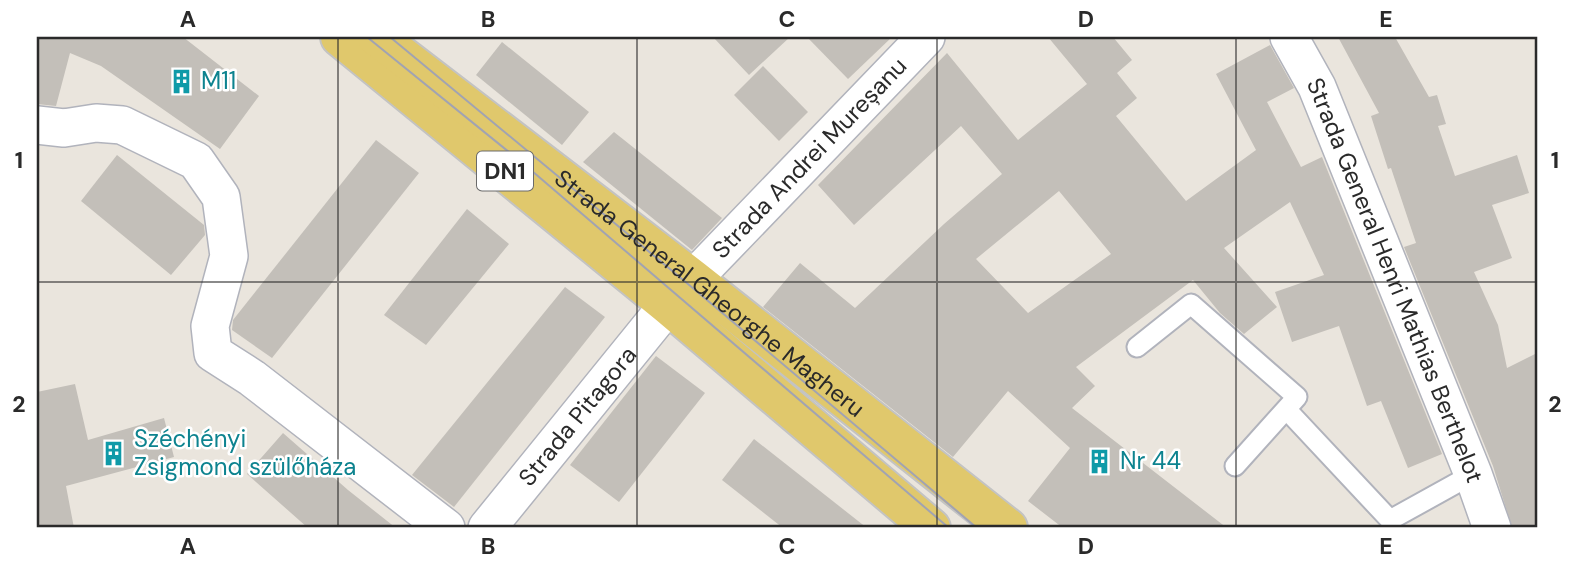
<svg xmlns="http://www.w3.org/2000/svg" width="1574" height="565" viewBox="0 0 1574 565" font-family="'DM Sans',sans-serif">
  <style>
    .building { fill: #c3bfb9; fill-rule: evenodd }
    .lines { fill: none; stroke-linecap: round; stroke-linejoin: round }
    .service-casing { stroke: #b1b3bc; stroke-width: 23 }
    .minor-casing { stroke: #b1b3bc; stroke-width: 40 }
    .primary-casing { stroke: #c3c3c3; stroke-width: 42 }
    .service { stroke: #fff; stroke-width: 19 }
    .minor { stroke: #fff; stroke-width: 37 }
    .primary { stroke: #e0c86c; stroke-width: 38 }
    .tram { stroke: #a1a3b2; stroke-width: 2 }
    .grid { fill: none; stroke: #2a2a2a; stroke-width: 2; stroke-opacity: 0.55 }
    .labels { text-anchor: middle; stroke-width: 5; stroke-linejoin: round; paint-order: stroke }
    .shield { fill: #fff; stroke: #6a6a6a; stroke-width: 2 }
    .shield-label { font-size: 23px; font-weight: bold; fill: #2a2a2a }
    .culture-label { font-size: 24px; fill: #0d838f; stroke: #fff; text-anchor: start }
    .street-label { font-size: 24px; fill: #2a2a2a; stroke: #fff }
    .neatline { fill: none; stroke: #2a2a2a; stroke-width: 2.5 }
    .grid-label { font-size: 23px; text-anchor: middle; font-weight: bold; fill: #2a2a2a }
  </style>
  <rect width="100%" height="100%" fill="#eae5dd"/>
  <g class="building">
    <polygon points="37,37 183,37 259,96 220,149 101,66 70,53 56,106 37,104"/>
    <polygon points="713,37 790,37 749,75"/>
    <polygon points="807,37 892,37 848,79"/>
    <path d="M 1048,37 L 1113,37 L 1132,60 L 1117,73 L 1137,98 L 1116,116 L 1186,201 L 1256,150 L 1216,74 L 1270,45 L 1294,88 L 1267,102 L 1301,167 L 1322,157 L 1442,454 L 1408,468 L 1381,401 L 1367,406 L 1339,326 L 1292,342 L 1275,292 L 1324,275 L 1290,202 L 1224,248 L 1277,307 L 1244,334 L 1220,313 L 1193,280 L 1076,367 L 1095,386 L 1072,408 L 1227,528 L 1063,528 L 1028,501 L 1070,448 L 1008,391 L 953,457 L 763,307 L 800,263 L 855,308 L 944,224 L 1002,174 L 961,126 L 854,225 L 818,185 L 947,53 L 1018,140 L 1087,84 ZM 1059,191 L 1111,254 L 1028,313 L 976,259 Z"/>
    <polygon points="1338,37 1395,37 1429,97 1437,95 1446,124 1438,126 1455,176 1517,155 1529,193 1492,205 1512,258 1474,272 1498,325 1507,368 1537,353 1537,528 1512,528 1493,466 1404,247 1416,243 1391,168 1388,169 1371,116 1379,113"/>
    <polygon points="502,42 589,112 562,145 476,75"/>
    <polygon points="763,66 808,112 779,141 734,95"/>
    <polygon points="614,132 722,218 692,250 583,162"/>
    <polygon points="376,140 419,173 272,358 232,330 233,320"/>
    <polygon points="117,155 204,225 205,235 171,275 81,201"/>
    <polygon points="467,209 509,244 426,345 384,315"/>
    <polygon points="565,287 605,317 454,507 412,475"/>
    <polygon points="656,356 705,393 619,502 570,465"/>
    <polygon points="75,384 88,440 164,418 174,457 66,486 74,528 37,528 37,392"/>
    <polygon points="283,433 348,490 396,528 308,528 247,474"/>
    <polygon points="754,439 867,528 783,528 722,480"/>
  </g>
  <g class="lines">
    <defs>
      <g id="service">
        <polyline points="1137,347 1191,304 1297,397 1235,466"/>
        <polyline points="1287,410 1390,520 1473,474"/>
      </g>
      <g id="minor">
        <path id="s1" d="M 1289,37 L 1317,87 L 1473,474 L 1492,528"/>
        <polyline points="37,125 64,128 96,123 122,125 196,161 221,197 229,256 210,326 213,353 252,378 446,528"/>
        <path id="s2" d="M 693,279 L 926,37"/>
        <path id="s3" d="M 487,528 L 668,305"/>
      </g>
      <g id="primary">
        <polyline points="340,37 668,305 931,528"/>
        <path id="s4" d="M 377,37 L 693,279 L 1008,528"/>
      </g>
    </defs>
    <use href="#service" class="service-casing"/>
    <use href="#minor" class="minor-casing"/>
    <use href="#primary" class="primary-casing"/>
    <use href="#service" class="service"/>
    <use href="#minor" class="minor"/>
    <use href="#primary" class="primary"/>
    <g class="tram">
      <polyline points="367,37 525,165 949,528"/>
      <polyline points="390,37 688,284 977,528"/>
    </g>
  </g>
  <path class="grid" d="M 338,37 L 338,528M 637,37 L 637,528M 937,37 L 937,528M 1236,37 L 1236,528M 37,282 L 1537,282"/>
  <defs>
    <symbol id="building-bare" viewBox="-9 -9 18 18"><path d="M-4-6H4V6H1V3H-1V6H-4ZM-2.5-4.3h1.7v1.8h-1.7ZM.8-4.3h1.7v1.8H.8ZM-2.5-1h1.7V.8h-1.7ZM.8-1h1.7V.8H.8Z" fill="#0f9aa8" stroke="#fff" stroke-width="2.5" paint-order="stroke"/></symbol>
  </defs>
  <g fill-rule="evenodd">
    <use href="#building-bare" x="164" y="64" width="35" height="35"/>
    <use href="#building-bare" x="96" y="436" width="35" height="35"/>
    <use href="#building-bare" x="1082" y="444" width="35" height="35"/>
  </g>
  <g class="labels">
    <rect class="shield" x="477" y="151.5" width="56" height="39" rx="5"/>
    <g class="shield-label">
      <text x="505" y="179">DN1</text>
    </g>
    <g class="culture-label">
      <text x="201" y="89">M11</text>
      <text x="134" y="447">Széchényi<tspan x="134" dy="28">Zsigmond szülőháza</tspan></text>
      <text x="1120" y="469">Nr 44</text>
    </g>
    <g class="street-label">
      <text dy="8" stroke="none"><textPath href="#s2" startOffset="168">Strada Andrei Mureșanu</textPath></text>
      <text dy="8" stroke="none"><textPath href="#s1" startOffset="266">Strada General Henri Mathias Berthelot</textPath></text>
      <text dy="8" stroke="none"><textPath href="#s4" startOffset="420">Strada General Gheorghe Magheru</textPath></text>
      <text dy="8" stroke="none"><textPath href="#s3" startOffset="144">Strada Pitagora</textPath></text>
    </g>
  </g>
  <rect width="1574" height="565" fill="none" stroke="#ffffff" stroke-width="77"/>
  <rect x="38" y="38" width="1498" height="488" class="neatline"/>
  <g class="grid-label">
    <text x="188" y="27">A</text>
    <text x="488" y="27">B</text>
    <text x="787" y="27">C</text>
    <text x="1086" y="27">D</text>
    <text x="1386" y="27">E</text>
    <text x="19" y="168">1</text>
    <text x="1555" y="168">1</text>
    <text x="19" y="412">2</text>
    <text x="1555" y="412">2</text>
    <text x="188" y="554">A</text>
    <text x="488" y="554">B</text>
    <text x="787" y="554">C</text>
    <text x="1086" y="554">D</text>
    <text x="1386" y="554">E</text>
  </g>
</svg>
